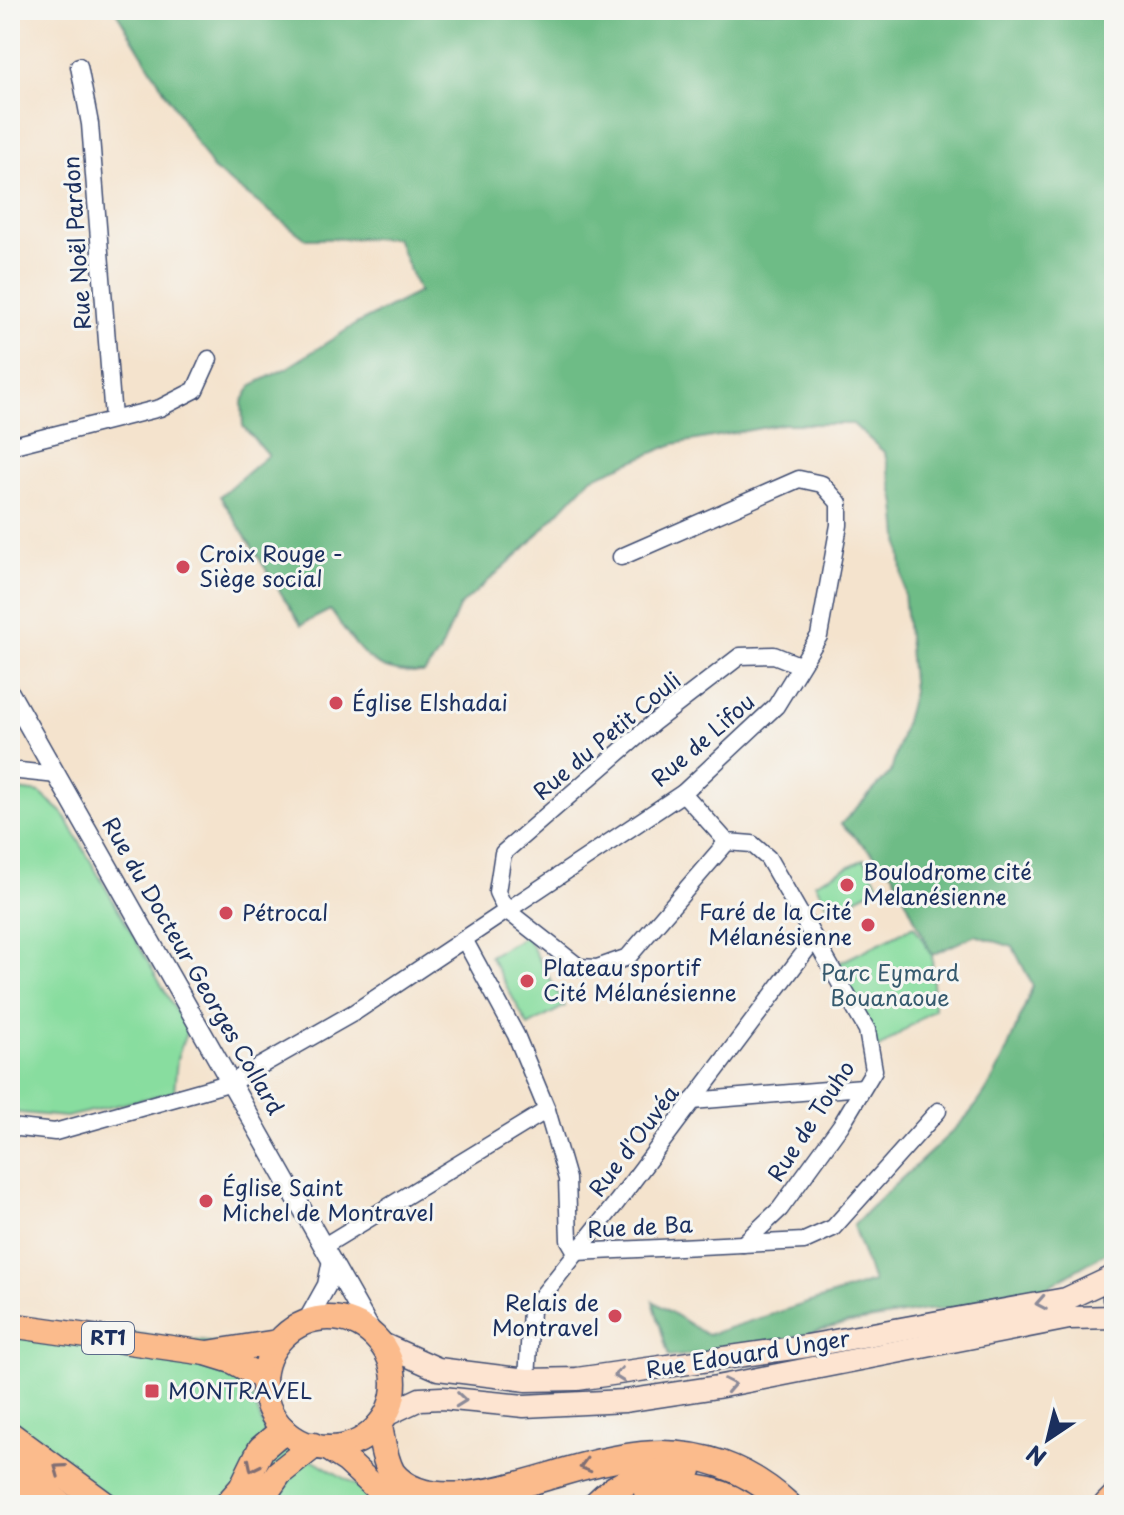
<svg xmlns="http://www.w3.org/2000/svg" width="1124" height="1515" viewBox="0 0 1124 1515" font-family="'Playpen Sans',sans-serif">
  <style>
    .green { fill: #88dd9f; stroke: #52867e; stroke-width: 2 }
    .forest { fill: #6ebc86; stroke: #447672; stroke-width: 2 }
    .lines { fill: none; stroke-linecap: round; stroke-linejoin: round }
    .minor-casing { stroke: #3c4a6f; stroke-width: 19 }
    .tertiary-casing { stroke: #3c4a6f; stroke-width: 21 }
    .secondary-casing { stroke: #3c4a6f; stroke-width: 25 }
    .primary-casing { stroke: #3c4a6f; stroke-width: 27 }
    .trunk-casing { stroke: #3c4a6f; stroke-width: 29 }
    .minor { stroke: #fff; stroke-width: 16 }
    .tertiary { stroke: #fff; stroke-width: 18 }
    .secondary { stroke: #fde4d1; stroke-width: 22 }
    .primary { stroke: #fbbb8c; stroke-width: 24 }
    .trunk { stroke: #fbbb8c; stroke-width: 26 }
    .oneway { stroke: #8c8a98 }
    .oneway2 { stroke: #806e73 }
    .poi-dot { fill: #d1495b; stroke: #f6f6f2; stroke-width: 3 }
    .labels { text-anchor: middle; stroke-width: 6; stroke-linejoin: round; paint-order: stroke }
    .shield { fill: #f6f6f2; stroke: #5d6b8a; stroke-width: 2 }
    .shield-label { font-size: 20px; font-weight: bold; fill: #1b2f5e }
    .street-label { font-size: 22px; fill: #1b2f5e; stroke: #f6f6f2 }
    .poi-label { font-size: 22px; fill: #1b2f5e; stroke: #f6f6f2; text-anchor: start }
    .park-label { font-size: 22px; fill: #365a6e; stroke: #f6f6f2 }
  </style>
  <rect width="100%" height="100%" fill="#f6f6f2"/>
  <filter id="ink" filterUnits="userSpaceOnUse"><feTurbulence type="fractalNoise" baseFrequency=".0125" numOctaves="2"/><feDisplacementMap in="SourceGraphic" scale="16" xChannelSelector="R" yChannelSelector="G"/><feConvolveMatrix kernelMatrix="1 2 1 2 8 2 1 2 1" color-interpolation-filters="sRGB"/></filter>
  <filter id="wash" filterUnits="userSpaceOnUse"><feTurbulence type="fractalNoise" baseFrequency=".006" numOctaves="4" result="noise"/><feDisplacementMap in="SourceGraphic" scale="32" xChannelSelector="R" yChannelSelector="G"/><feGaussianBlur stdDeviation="1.8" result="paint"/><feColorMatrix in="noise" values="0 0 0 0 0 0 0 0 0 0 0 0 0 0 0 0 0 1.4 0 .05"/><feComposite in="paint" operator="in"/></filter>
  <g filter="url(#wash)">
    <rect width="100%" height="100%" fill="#f4e3cd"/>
    <g class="green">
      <polygon points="10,789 40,793 63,813 187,1030 177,1059 174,1092 66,1117 10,1112"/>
      <polygon points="864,859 879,886 831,911 815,883"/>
      <polygon points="914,926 932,955 934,1009 873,1052 829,968"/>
      <polygon points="526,936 565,1006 528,1026 490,956"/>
      <polygon points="10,1319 233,1345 265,1431 357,1486 381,1505 10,1505"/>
    </g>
    <path class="forest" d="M 115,10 L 1114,10 L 1114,239 L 1107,272 L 1114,345 L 1114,1248 L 1035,1294 L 977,1308 L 926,1310 L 844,1324 L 752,1348 L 669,1357 L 653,1301 L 707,1335 L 873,1282 L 853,1226 C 889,1186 933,1154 969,1114 C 1000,1079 1015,1028 1033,986 L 1013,947 L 975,935 L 932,955 L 893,873 L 841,824 L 891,772 L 913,692 L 896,504 L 885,453 L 853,424 L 783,424 L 674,444 L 591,478 L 526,547 L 459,607 L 439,654 L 424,673 C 367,674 361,650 330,610 L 301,625 L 220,496 L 268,455 L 243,426 L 242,402 L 252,385 L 287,368 L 356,324 L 419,292 L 396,238 L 306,239 L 212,168 Z"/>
  </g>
  <g filter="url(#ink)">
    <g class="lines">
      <defs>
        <g id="minor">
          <polyline points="79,66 90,124 113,418"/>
          <polyline points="10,446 160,408 195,390 209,359"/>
          <polyline points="10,770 57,775"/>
          <polyline points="683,793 727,842 752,844 768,858 867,1030 874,1070 841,1125 780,1209 743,1244"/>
          <polyline points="727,842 628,957 597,968 579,967 505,909 497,892 503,853 653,723 740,656 774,655 799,665"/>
          <polyline points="465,941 516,1035 547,1110 567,1179 569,1240 576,1252 804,1241 833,1228 938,1111"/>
          <polyline points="692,1101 863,1087"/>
          <polyline points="10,1127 55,1132 232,1082 355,1012 683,793 776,706 819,636 839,525 839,503 822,484 799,479 621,557"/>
          <polyline points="324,1246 547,1110"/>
          <polyline points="527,1380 531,1310 617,1202 813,941"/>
        </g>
        <g id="tertiary">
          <polyline points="10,693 373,1334"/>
          <polyline points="307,1321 327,1285 331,1265"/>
        </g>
        <g id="secondary">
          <polyline points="1114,1275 1114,1299"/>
          <polyline points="382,1344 438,1369 527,1380 577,1379 807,1346 1066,1299 1113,1277"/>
          <polyline points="386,1415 420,1399 442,1398 524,1406 625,1401 717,1387 1069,1318 1114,1317"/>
        </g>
        <g id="primary">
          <circle cx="329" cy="1383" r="65"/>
          <polyline points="10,1325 206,1353 232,1361 263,1378"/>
          <polyline points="208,1353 277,1342"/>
          <polyline points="327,1448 347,1461 394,1505"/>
        </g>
        <g id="trunk">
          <path d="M 379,1426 C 382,1441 384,1459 392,1473 C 425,1515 509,1488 553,1475 C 582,1466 612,1458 642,1455 C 698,1449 748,1468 788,1505"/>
          <polyline points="10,1435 105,1505"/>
          <polyline points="10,1462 61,1505"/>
          <polyline points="10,1490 29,1505"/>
          <path d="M 647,1492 C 679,1483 716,1487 743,1505"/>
          <polyline points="227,1505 242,1488 261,1449 283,1430"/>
          <polyline points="257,1505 279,1473 313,1446"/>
          <path d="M 595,1505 C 619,1480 653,1469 688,1470"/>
          <polyline points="1107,1505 1114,1498"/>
        </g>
      </defs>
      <use href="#minor" class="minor-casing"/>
      <use href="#tertiary" class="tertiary-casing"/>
      <use href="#secondary" class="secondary-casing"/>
      <use href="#primary" class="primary-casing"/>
      <use href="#trunk" class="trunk-casing"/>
      <use href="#minor" class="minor"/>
      <use href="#tertiary" class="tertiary"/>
      <use href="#secondary" class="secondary"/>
      <use href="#primary" class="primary"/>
      <use href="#trunk" class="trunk"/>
    </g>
    <defs><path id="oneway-chevron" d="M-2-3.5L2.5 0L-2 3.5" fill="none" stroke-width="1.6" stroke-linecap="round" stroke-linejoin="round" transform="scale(2)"/></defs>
    <g class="oneway">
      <use href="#oneway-chevron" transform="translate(1041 1303) rotate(170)"/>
      <use href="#oneway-chevron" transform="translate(619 1375) rotate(174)"/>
      <use href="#oneway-chevron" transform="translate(730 1385) rotate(-11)"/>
      <use href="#oneway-chevron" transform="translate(461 1400) rotate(6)"/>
    </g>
    <g class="oneway2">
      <use href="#oneway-chevron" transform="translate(253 1466) rotate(116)"/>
      <use href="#oneway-chevron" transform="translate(585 1466) rotate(164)"/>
      <use href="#oneway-chevron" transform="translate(59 1469) rotate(-144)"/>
    </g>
  </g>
  <g class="poi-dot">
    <circle cx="183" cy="567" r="8"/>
    <circle cx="336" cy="703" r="8"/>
    <circle cx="847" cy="885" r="8"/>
    <circle cx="226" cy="913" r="8"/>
    <circle cx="868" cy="925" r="8"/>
    <circle cx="527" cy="981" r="8"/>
    <circle cx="206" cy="1201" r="8"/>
    <circle cx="615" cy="1316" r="8"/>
    <rect x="144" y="1383" width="16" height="16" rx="4"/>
  </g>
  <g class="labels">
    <rect class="shield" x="82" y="1322" width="52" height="32" rx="6"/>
    <g class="shield-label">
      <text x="108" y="1345">RT1</text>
    </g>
    <g class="street-label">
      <text transform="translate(77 243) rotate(-94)" y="8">Rue Noël Pardon</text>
      <text transform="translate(607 736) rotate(-40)" y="8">Rue du Petit Couli</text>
      <text transform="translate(703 740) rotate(-41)" y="8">Rue de Lifou</text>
      <text transform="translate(193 966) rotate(60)" y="8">Rue du Docteur Georges Collard</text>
      <text transform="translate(811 1121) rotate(-57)" y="8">Rue de Touho</text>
      <text transform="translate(634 1141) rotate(-53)" y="8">Rue d'Ouvéa</text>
      <text transform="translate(640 1227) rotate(-3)" y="8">Rue de Ba</text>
      <text transform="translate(748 1354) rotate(-9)" y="8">Rue Edouard Unger</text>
    </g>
    <g class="poi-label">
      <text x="199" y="562">Croix Rouge -<tspan x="199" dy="25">Siège social</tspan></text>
      <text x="352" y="711">Église Elshadai</text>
      <text x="863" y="880">Boulodrome cité<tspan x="863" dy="25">Melanésienne</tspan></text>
      <text x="852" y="920" text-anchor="end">Faré de la Cité<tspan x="852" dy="25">Mélanésienne</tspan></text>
      <text x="242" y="921">Pétrocal</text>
      <text x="543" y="976">Plateau sportif<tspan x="543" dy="25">Cité Mélanésienne</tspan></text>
      <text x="222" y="1196">Église Saint<tspan x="222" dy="25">Michel de Montravel</tspan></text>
      <text x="599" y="1311" text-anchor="end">Relais de<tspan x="599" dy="25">Montravel</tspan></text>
      <text x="168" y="1399">MONTRAVEL</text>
    </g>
    <g class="park-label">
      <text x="890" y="981">Parc Eymard<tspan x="890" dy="25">Bouanaoue</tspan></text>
    </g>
  </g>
  <rect width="1124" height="1515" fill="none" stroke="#f6f6f2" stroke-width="40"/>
  <g transform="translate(1048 1439) rotate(215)" stroke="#f6f6f2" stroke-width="6" paint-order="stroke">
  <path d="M0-6L14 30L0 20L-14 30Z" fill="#1b2f5e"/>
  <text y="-12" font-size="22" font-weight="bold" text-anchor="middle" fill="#1b2f5e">N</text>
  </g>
</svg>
